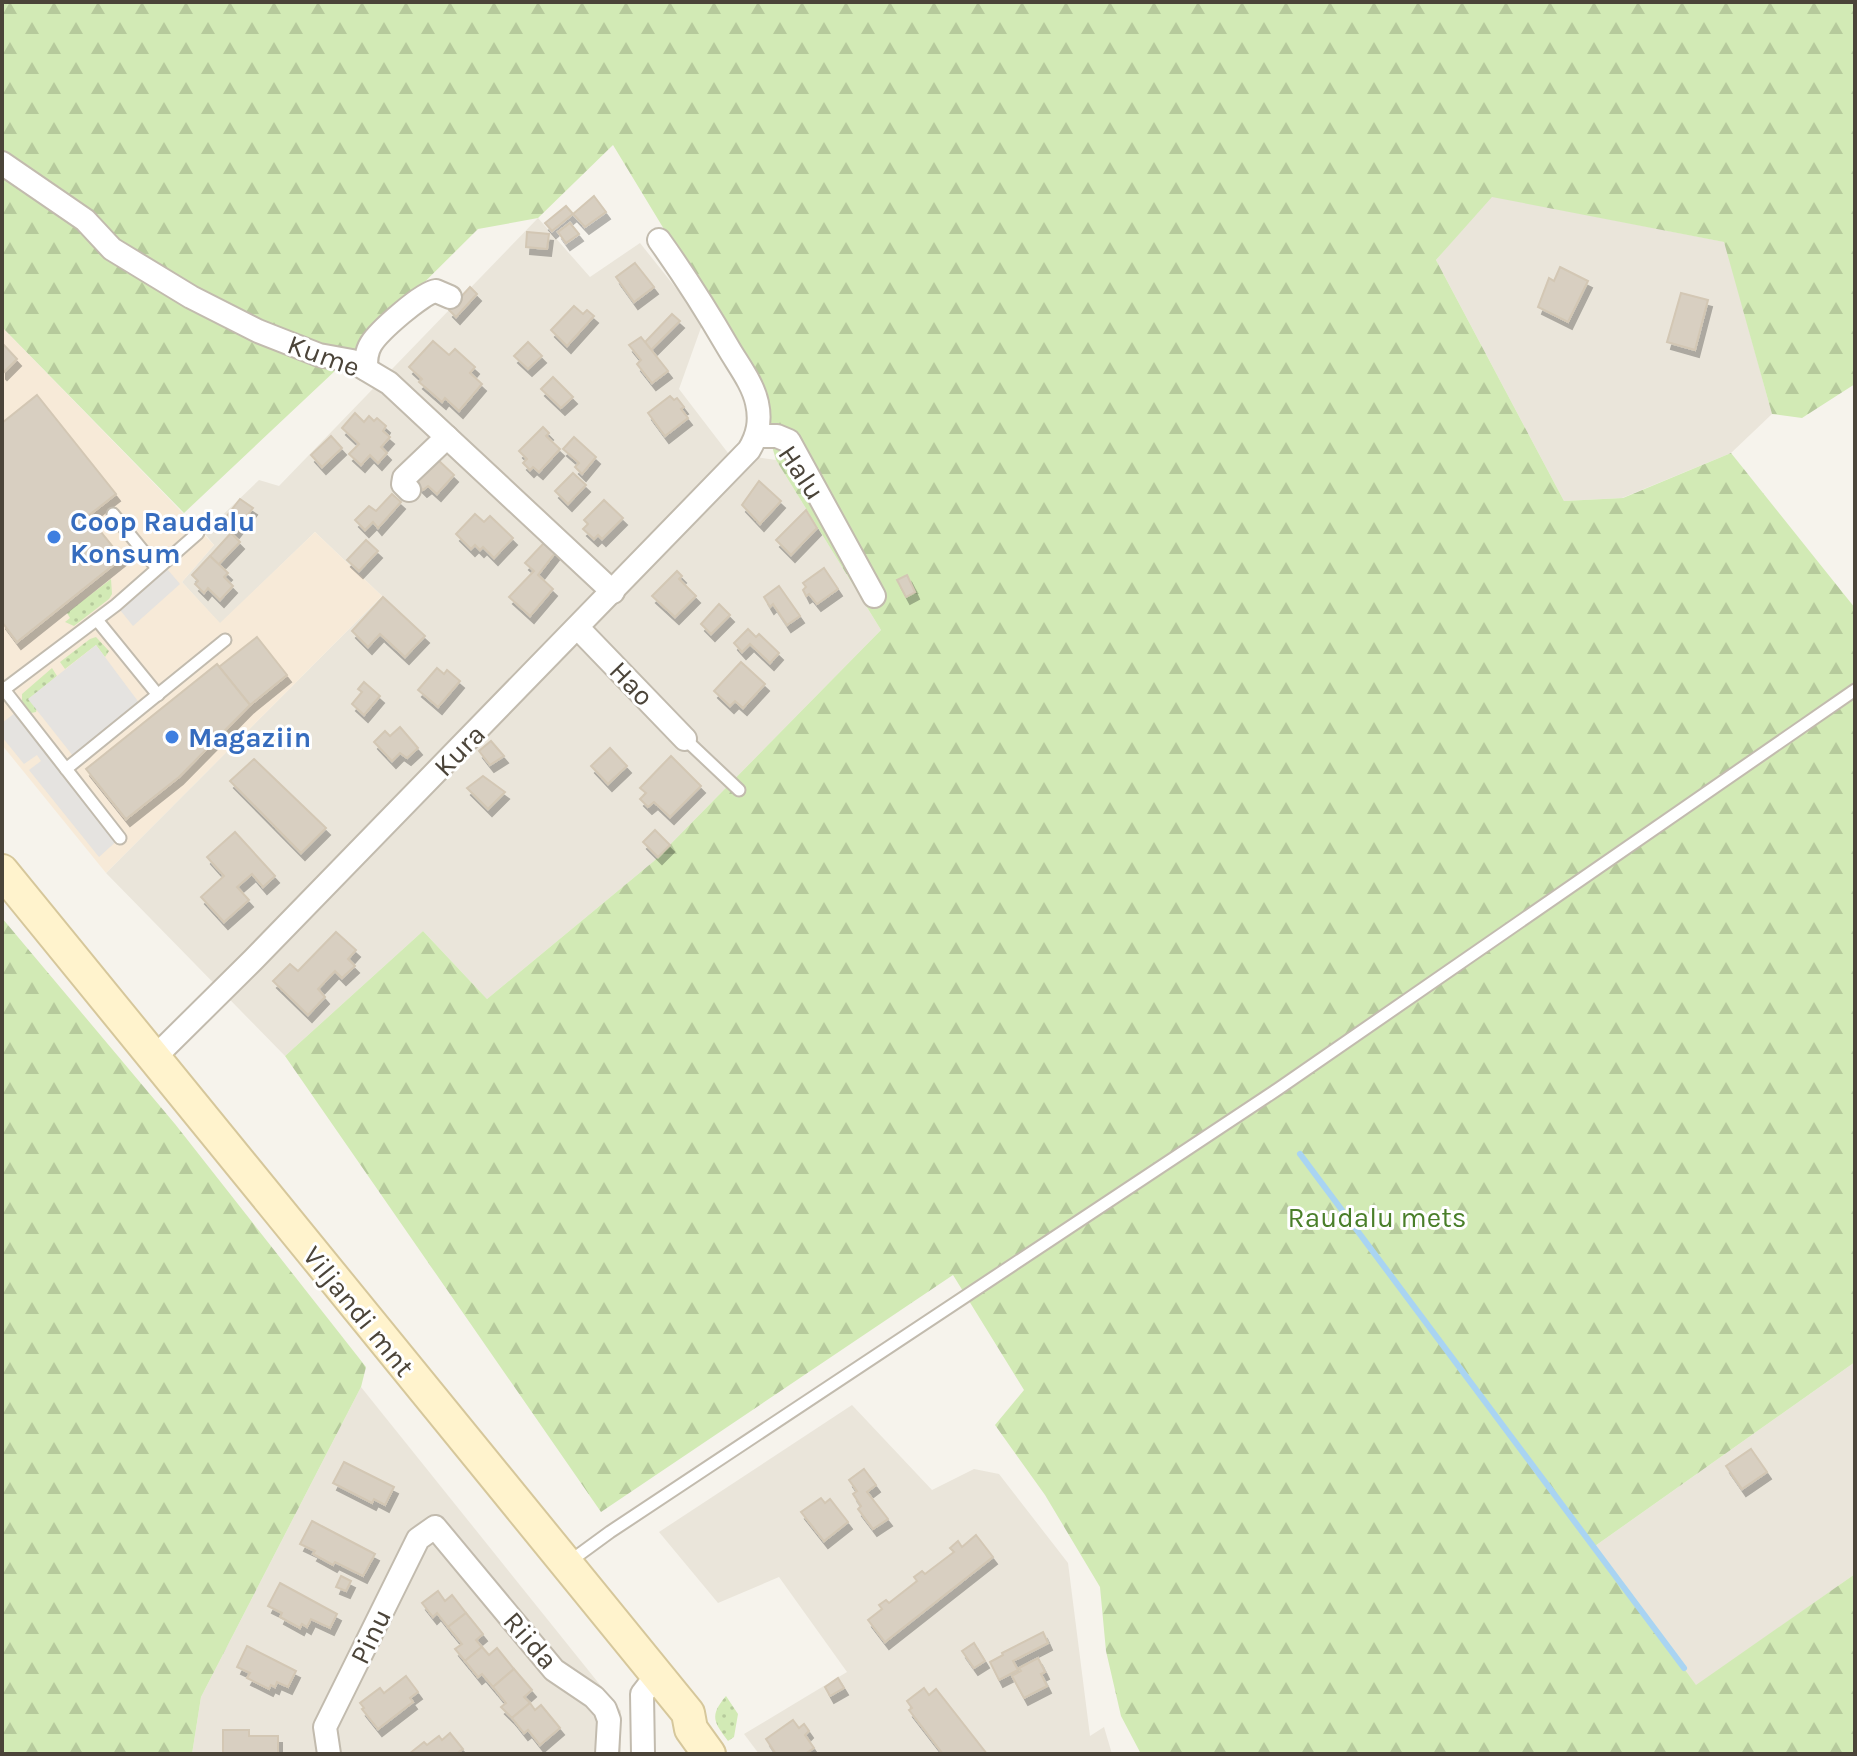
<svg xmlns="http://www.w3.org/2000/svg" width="1857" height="1756" viewBox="0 0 1857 1756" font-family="Karla,sans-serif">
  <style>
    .residential { fill: #eae5da }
    .commercial { fill: #f7ead8 }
    .grass { fill: url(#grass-dots) }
    .forest { fill: url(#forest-firs) }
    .parking { fill: #e5e3e0 }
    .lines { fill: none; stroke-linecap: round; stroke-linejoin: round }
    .stream { stroke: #a9d4f2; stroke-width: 6 }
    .building { fill: #d8cfc1; stroke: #d3c7b4; stroke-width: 2; filter: url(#shadow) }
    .lane-casing { stroke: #c2bbae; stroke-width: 15 }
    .street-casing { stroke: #c2bbae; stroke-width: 26 }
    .secondary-casing { stroke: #d6c79b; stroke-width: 36 }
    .lane { stroke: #fff; stroke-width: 11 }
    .street { stroke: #fff; stroke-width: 22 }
    .secondary { stroke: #fff3cd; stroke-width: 32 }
    .shop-dot { fill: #3f7fe0; stroke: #fff; stroke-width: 3 }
    .labels { text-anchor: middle; stroke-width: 6; stroke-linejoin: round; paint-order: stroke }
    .street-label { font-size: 28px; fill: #4b4439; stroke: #fff }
    .shop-label { font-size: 28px; font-weight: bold; fill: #366cbe; stroke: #fff; text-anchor: start }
    .park-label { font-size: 28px; fill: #4a7f2a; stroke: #fff }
  </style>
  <defs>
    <pattern id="grass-dots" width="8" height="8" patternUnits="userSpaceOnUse" patternTransform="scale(2)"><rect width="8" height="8" fill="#d2eab5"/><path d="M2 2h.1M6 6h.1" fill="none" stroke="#b6ca9c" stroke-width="1.8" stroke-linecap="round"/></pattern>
    <pattern id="forest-firs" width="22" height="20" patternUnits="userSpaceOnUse" patternTransform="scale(2)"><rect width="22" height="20" fill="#d2eab5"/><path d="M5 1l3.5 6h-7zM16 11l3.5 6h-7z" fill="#b6ca9c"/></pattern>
    <filter id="shadow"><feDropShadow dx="4" dy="7" stdDeviation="0" flood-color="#0004"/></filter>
  </defs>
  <rect width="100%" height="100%" fill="#f6f3ec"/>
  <g class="residential">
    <polygon points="1491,196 1725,242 1772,414 1731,453 1622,498 1564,501 1436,260"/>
    <polygon points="538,218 590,277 640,243 703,322 679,389 728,453 776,460 881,630 654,861 487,999 423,931 285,1056 106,873 382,596 315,532 220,624 182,582 214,545 204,533 259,480 279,486"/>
    <polygon points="1855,1362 1855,1574 1696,1686 1595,1546"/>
    <polygon points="361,1387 621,1711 621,1754 192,1754 201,1697"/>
    <polygon points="852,1405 932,1490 974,1469 999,1474 1068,1563 1090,1736 1104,1727 1112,1754 759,1754 744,1734 847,1672 779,1577 718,1603 659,1532"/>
  </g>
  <polygon class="commercial" points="2,327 214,545 182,582 220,623 315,532 382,596 106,873 2,745"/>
  <g class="grass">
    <polygon points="111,579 112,594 109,599 74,626 65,622 70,618 67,613"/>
    <polygon points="96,637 109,651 105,657 96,645 65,669 60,662 90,639"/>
    <polygon points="52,668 57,676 29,699 37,708 36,712 31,713 22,701 22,694"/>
    <path d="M 726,1696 L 738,1714 L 734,1737 L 728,1741 C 714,1722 709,1716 726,1696 Z"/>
  </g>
  <g class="forest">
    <polygon points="2,2 1855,2 1855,384 1802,418 1772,414 1724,242 1492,197 1436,260 1564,501 1623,498 1731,453 1855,608 1855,1362 1595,1546 1696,1685 1855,1574 1855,1754 1141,1754 1121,1716 1106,1651 1100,1587 1045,1495 995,1425 1024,1390 953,1275 601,1512 285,1056 423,931 487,999 654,861 881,630 776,460 767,429 693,277 613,145 538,218 478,229 337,369 184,513 2,327"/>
    <polygon points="2,918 175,1124 366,1367 361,1387 201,1697 192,1754 2,1754"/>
  </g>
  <g class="parking">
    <polygon points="162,563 180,584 133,626 116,605"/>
    <polygon points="96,645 143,708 77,761 28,699"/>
    <polygon points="20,709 120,838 99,857 29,770 41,761 37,755 24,764 2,737 2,723"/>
  </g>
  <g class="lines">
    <polyline class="stream" points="1300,1154 1684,1668"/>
  </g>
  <g class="building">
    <polygon points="594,196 606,212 585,227 573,214"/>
    <polygon points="566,206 573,214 552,231 545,223"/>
    <polygon points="570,223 579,234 566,243 558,232"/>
    <polygon points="527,232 549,234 547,249 526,247"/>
    <polygon points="635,263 654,287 634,302 616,277"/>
    <polygon points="1560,267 1588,281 1568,322 1538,307 1549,278 1554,281"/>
    <polygon points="470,287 477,294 456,317 449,310"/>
    <polygon points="1681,293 1708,300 1695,350 1667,342"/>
    <polygon points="574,306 583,314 587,310 594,316 567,346 551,330"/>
    <polygon points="672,314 680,321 651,350 645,342"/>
    <polygon points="641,337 668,371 652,383 637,364 641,360 629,345"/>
    <polygon points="433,341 449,355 455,349 475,367 470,373 482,384 459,411 445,398 442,402 419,382 422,379 409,367"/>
    <polygon points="528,342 542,356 528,369 514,356"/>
    <polygon points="2,343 17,359 3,373 2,372"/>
    <polygon points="553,377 573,397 561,408 541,389"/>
    <polygon points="37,395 116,494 88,516 122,558 17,642 2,622 2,423"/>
    <polygon points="670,396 674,400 677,398 684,407 681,409 688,418 665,436 648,413"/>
    <polygon points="355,413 364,422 369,416 374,421 377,418 386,426 383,431 390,437 381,447 387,453 378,463 370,455 361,465 349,454 359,444 342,428"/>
    <polygon points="543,427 549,433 546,436 560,449 539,472 533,467 530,470 523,463 527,459 519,451"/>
    <polygon points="331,436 342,448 322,467 311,455"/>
    <polygon points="574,437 596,457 582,474 575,467 579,463 563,449"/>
    <polygon points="435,457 454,475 437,494 428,486 423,490 413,480"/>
    <polygon points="573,473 586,485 568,504 555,491"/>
    <polygon points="759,481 781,501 760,524 742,505"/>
    <polygon points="392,494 401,502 378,528 373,522 365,530 355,520 369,506 376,511"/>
    <polygon points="240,499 253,508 235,531 223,521"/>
    <polygon points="604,500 623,518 602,539 598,535 594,539 583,529 588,524 584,520"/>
    <polygon points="806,510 817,528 791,555 776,540"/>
    <polygon points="475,514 484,522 490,516 513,538 494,558 483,547 480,550 475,545 471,549 456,534"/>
    <polygon points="231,533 240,542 218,565 210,556"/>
    <polygon points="366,540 378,551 359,571 347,560"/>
    <polygon points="544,543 555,553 538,575 553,589 530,616 509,597 534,571 525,563"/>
    <polygon points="210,556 228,573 224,577 233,586 220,600 208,588 204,593 195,584 198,581 192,575"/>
    <polygon points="824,568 838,589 817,604 809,594 806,596 803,590 806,587 803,583"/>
    <polygon points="677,571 682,576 679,579 696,596 675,617 652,596"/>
    <polygon points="907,575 915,592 906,597 897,580"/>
    <polygon points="779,586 800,616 787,625 773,604 770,607 764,597"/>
    <polygon points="383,597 425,636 405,657 380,634 368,647 352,631"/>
    <polygon points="719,604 730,615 711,634 701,624"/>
    <polygon points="748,629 756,637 759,634 779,653 770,663 750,644 742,652 734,643"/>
    <polygon points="257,637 287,675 250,705 219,667"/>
    <polygon points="741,662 765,684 743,708 735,701 730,706 714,691"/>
    <polygon points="217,664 250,705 179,777 126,819 86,769"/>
    <polygon points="437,668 444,674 447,670 460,681 438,707 418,690"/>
    <polygon points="364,682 380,696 364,715 352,704 362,692 358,689"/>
    <polygon points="400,727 418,748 407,758 400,753 392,761 374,742 385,731 390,736"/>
    <polygon points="491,741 504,756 490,765 479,751"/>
    <polygon points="610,748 627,766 608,784 591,766"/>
    <polygon points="671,756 701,786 670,817 654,802 648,807 640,799 646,793 640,788"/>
    <polygon points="254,759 326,828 301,853 230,781"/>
    <polygon points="483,776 505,792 488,809 467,788"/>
    <polygon points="655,830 670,845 658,857 643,842"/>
    <polygon points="235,832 275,876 263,887 252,874 237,887 249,900 224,922 201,897 224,876 207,857"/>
    <polygon points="336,932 356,950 348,959 355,966 342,978 335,971 318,989 325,997 308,1015 273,981 290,964 298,971"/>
    <polygon points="1751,1449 1767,1472 1742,1489 1726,1466"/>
    <polygon points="344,1462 394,1487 385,1505 374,1499 372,1503 333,1483"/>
    <polygon points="864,1469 876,1485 867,1492 888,1519 873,1529 858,1509 861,1506 853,1494 857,1491 849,1480"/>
    <polygon points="821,1498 825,1503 830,1499 848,1522 824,1541 801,1512"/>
    <polygon points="312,1521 375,1554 363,1576 335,1562 333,1565 313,1554 315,1551 300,1544"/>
    <polygon points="976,1535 993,1557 885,1642 868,1620 882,1609 879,1605 886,1600 889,1603 917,1581 914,1577 922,1571 925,1574 954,1552 950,1548 958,1541 962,1547"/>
    <polygon points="341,1576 351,1581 346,1591 336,1587"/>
    <polygon points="280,1583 337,1614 330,1628 311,1619 307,1627 302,1624 300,1628 280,1617 282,1613 268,1606"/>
    <polygon points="438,1591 445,1601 452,1595 466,1613 448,1627 437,1613 433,1617 422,1603"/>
    <polygon points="466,1613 483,1634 476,1640 482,1647 465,1661 455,1649 462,1644 448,1627"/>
    <polygon points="1043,1632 1048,1643 1013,1661 1018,1670 999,1680 990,1662 1003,1655 1002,1653"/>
    <polygon points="974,1643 985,1661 974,1668 962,1651"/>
    <polygon points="247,1646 296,1671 288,1687 277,1682 275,1687 271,1685 269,1689 247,1678 250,1673 237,1667"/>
    <polygon points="482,1647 489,1655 497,1648 514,1669 493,1687 482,1674 478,1677 465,1661"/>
    <polygon points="1038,1658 1045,1672 1041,1674 1047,1686 1024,1698 1012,1676 1021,1671 1019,1668"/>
    <polygon points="514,1669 532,1690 524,1697 530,1703 512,1718 501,1707 506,1703 493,1687"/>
    <polygon points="406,1676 418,1692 410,1698 413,1702 378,1729 362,1709 364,1708 360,1703 380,1688 384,1693"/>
    <polygon points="838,1678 844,1688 830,1696 825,1687"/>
    <polygon points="924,1688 929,1695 936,1689 987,1754 943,1754 909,1710 912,1708 907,1701"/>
    <polygon points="530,1703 535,1710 541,1705 560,1728 540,1745 528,1730 524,1733 512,1718"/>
    <polygon points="793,1720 799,1728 804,1724 809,1731 805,1735 814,1748 805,1754 776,1754 766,1739"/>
    <polygon points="223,1730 249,1730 249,1736 278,1736 278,1754 223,1754"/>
    <polygon points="450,1733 463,1749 456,1754 409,1754 424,1742 427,1745 439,1736 442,1740"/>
  </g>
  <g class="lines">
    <defs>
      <g id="lane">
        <polyline points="113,514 156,567"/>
        <polyline points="97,620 158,695"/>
        <polyline points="2,687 120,838"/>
        <polyline points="2,691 116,605 198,533"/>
        <polyline points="685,739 739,790"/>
        <polyline points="66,769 225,640"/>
        <polyline points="569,1562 610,1532 1278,1089 1855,690"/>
      </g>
      <g id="street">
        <polyline points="2,163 85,220 112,249 191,297 258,331 319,355 352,361 389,383 613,592"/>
        <path d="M 366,369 C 366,360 366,352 371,344 C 379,331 422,293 436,291 L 450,297"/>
        <polyline points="758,436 777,436 789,441 874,596"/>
        <polyline points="409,490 403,484 404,478 447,437"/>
        <polyline points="578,628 685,739"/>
        <path d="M 153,1059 L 253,960 L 749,450 C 758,435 761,421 757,403 C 753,384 739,366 729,349 C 707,311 684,275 659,240"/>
        <polyline points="329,1754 325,1727 418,1539 435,1527 554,1670 594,1697 605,1709 609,1720 607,1754"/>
        <polyline points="643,1754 642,1694 656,1676"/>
      </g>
      <polyline id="secondary" points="2,871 688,1713 691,1729 709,1754"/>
    </defs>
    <use href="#lane" class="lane-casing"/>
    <use href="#street" class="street-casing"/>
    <use href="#secondary" class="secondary-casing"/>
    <use href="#lane" class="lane"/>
    <use href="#street" class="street"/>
    <use href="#secondary" class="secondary"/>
  </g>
  <g class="shop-dot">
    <circle cx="54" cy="537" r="8"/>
    <circle cx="172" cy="737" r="8"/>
  </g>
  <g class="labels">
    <g class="street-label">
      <text transform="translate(324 355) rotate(20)" y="10">Kume</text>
      <text transform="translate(802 472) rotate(56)" y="10">Halu</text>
      <text transform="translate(632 683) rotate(46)" y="10">Hao</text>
      <text transform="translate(459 750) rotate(-46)" y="10">Kura</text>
      <text transform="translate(359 1311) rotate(51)" y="10">Viljandi mnt</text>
      <text transform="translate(370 1636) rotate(-64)" y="10">Pinu</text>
      <text transform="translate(531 1640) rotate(49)" y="10">Riida</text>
    </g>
    <g class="shop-label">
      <text x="70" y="531">Coop Raudalu<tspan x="70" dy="32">Konsum</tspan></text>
      <text x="188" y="747">Magaziin</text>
    </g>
    <g class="park-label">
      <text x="1377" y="1227">Raudalu mets</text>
    </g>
  </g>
  <rect width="1857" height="1756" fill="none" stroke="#4b4439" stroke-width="8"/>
</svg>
